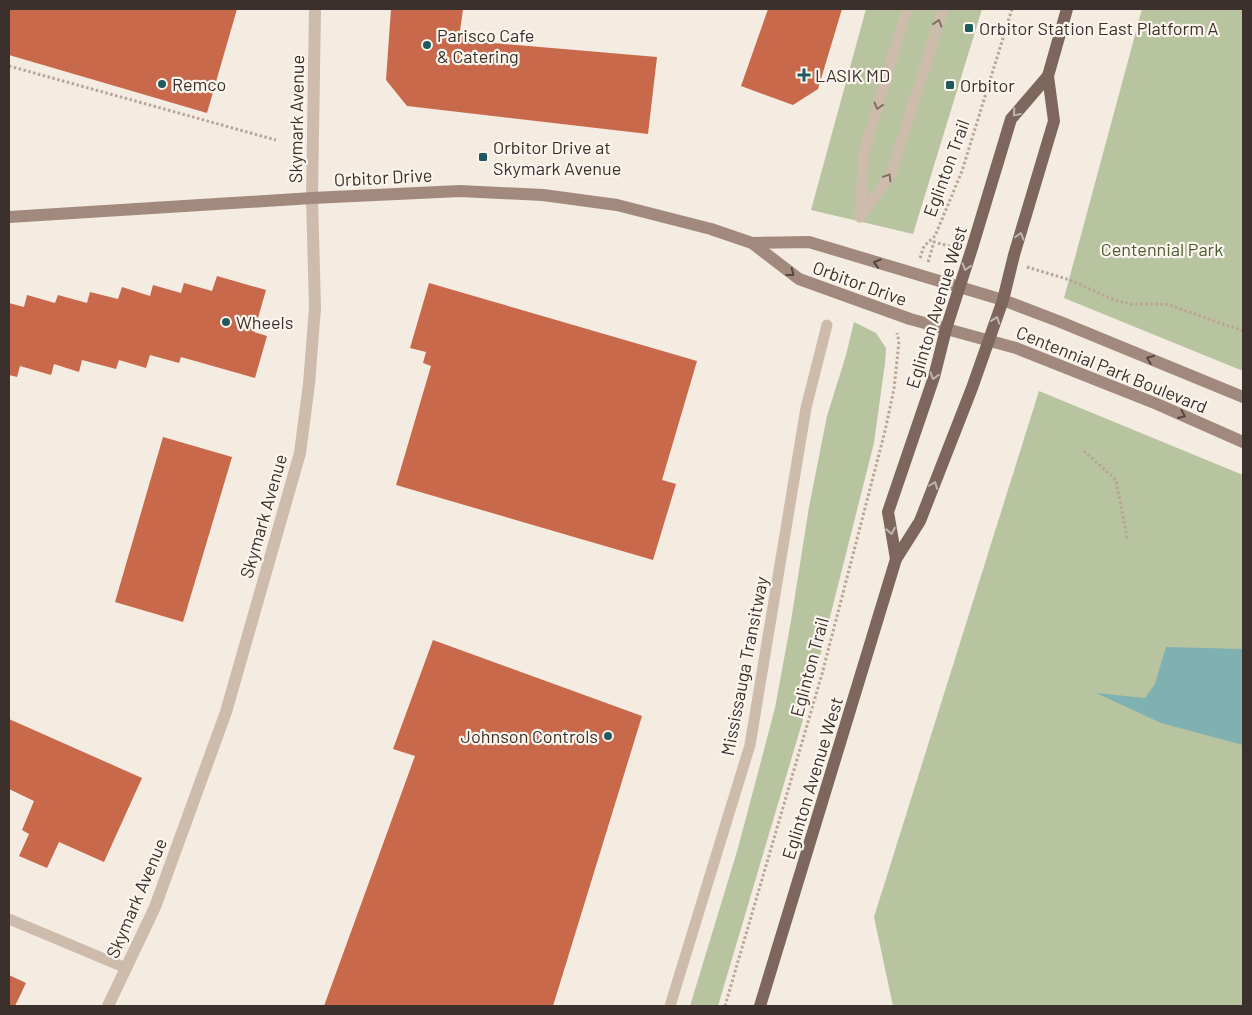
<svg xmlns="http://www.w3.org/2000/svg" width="1252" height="1015" viewBox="0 0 1252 1015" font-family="Barlow,sans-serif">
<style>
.green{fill:#b8c4a0}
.water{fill:#7fb0b2}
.building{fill:#c8694b}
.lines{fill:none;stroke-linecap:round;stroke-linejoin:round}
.path{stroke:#b9a596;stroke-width:3;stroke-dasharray:2.5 2.5;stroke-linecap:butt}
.lane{stroke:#cdbbac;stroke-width:11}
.street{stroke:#cdbbac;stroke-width:12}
.secondary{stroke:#a18a7d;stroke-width:12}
.primary{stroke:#7d675c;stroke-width:12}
.oneway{stroke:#7d6f65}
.oneway2{stroke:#c2b5ac}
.oneway3{stroke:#544640}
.poi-dot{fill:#1f5a5e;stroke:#fbf5ee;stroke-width:2}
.labels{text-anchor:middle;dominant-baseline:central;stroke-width:4.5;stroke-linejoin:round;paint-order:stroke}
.poi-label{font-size:18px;fill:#3b302b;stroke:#fbf5ee;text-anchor:start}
.street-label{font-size:18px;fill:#3b302b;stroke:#fbf5ee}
.park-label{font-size:18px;fill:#4a5a2e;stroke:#fbf5ee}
</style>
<rect width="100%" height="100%" fill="#f4ebe1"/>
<!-- green -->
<g class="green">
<path d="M866 9H982L913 234 811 210Z"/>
<path d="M1142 9H1243V371L1064 298Z"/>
<path d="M854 322 876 333 886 348 885 363 874 443 810 696 718 1006H690L738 848 775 708 791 621 809 507 827 416 846 355Z"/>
<path d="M1039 391 1243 475V1006H893L874 917Z"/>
</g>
<!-- water -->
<path class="water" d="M1166 647 1243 649V745L1161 723 1096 693 1145 698 1155 684Z"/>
<!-- building -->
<g class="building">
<path d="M9 9H237L207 113 9 55Z"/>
<path d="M391 9H463L460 31 470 41 657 57 648 134 407 106 386 80Z"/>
<path d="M768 9H842L818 89 793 105 741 86Z"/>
<path d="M217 276 266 290 254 332 267 336 255 378 181 357 179 363 150 355 146 368 119 360 116 369 82 360 79 372 54 364 51 375 20 366 17 377 9 375V303L24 307 27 295 55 303 58 295 87 303 90 292 118 299 122 287 150 296 153 285 181 293 184 283 212 291Z"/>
<path d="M429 283 697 361 662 480 676 484 653 560 396 485 431 366 423 363 426 352 410 348Z"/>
<path d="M163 437 232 457 183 622 115 602Z"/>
<path d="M433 640 642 716 553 1006H324L415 756 393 749Z"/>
<path d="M9 719 142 778 104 862 59 842 47 868 19 856 29 834 22 830 34 801 9 789Z"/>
<path d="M9 975 26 983 15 1006H9Z"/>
</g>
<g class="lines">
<!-- path -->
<g class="path">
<path d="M9 66 276 140"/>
<path d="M920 258 924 246 935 236 962 171 1012 9"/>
<path d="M928 262 934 242 956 248"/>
<path d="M1027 267 1070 280 1114 300 1131 304H1161L1169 305 1243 331"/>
<path d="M1084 451 1116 480 1127 538"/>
<path d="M725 1006 822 674 885 431 894 389 899 341 897 333"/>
</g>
<!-- lane -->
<g class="lane">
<path d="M860 217 891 174 943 9"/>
<path d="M860 217 864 152 907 9"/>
<path d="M9 919 126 968"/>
<path d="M670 1006 750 745 806 408 827 325"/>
</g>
<!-- street -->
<path class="street" d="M108 1006 155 907 226 712 300 453 309 384 315 308 312 198 315 9"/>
<!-- secondary -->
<g class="secondary">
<path d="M9 217 312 198 460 191 543 195 617 205 711 229 752 243 799 279 910 319 1016 348 1157 404 1243 442"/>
<path d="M752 243 809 242 1003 300 1058 321 1243 397"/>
</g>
<!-- primary -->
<g class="primary">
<path d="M896 559 888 512 934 377 946 329 973 245 1011 119 1048 76"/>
<path d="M760 1006 896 559 920 521 972 388 1003 300 1014 255 1054 121 1048 76 1067 9"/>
</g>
</g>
<!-- one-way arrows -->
<defs><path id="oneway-chevron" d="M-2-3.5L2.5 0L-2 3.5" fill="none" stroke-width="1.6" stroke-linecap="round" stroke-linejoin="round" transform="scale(1.25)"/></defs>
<g class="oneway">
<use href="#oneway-chevron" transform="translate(938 23) rotate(-73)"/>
<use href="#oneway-chevron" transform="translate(878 106) rotate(107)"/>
<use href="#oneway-chevron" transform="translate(888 177) rotate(-59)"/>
</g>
<g class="oneway2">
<use href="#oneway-chevron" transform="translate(1016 113) rotate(130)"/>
<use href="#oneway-chevron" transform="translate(1020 236) rotate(-74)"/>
<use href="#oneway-chevron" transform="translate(966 267) rotate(107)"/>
<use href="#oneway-chevron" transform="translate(996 320) rotate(-71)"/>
<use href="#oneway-chevron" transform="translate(934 376) rotate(106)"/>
<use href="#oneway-chevron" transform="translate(934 485) rotate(-69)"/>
<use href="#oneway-chevron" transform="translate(891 531) rotate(80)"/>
</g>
<g class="oneway3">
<use href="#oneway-chevron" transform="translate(877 263) rotate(-163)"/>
<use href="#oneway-chevron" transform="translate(791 273) rotate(38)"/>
<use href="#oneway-chevron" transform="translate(1150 359) rotate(-158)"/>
<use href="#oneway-chevron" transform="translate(1182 415) rotate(23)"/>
</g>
<!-- markers -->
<g class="poi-dot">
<rect x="964" y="23" width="10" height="10" rx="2.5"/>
<circle cx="427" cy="45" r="5"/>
<path d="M801.5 67.5h5v5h5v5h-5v5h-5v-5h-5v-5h5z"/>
<circle cx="162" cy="84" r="5"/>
<rect x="945" y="80" width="10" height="10" rx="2.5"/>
<rect x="478" y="152" width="10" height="10" rx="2.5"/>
<circle cx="226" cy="322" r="5"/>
<circle cx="608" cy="736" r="5"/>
</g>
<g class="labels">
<!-- poi labels -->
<g class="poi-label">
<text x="979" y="28">Orbitor Station East Platform A</text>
<text x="437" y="35">Parisco Cafe<tspan x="437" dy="21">&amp; Catering</tspan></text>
<text x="815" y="75">LASIK MD</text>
<text x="172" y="84">Remco</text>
<text x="960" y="85">Orbitor</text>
<text x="493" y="147">Orbitor Drive at<tspan x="493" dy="21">Skymark Avenue</tspan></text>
<text x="236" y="322">Wheels</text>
<text x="598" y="736" text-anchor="end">Johnson Controls</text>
</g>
<!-- street labels -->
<g class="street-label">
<text transform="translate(296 119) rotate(-89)">Skymark Avenue</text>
<text transform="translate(946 168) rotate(-70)">Eglinton Trail</text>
<text transform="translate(383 177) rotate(-3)">Orbitor Drive</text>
<text transform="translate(860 283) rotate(20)">Orbitor Drive</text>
<text transform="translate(936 307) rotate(-73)">Eglinton Avenue West</text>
<text transform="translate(1112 369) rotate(22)">Centennial Park Boulevard</text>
<text transform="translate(263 516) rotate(-74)">Skymark Avenue</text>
<text transform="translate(744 666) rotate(-79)">Mississauga Transitway</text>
<text transform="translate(809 667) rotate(-75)">Eglinton Trail</text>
<text transform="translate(812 778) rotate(-73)">Eglinton Avenue West</text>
<text transform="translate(136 898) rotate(-67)">Skymark Avenue</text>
</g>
<!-- park labels -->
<g class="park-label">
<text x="1162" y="249">Centennial Park</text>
</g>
</g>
<!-- border -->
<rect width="1252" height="1015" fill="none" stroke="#3b302b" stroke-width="20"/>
</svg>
